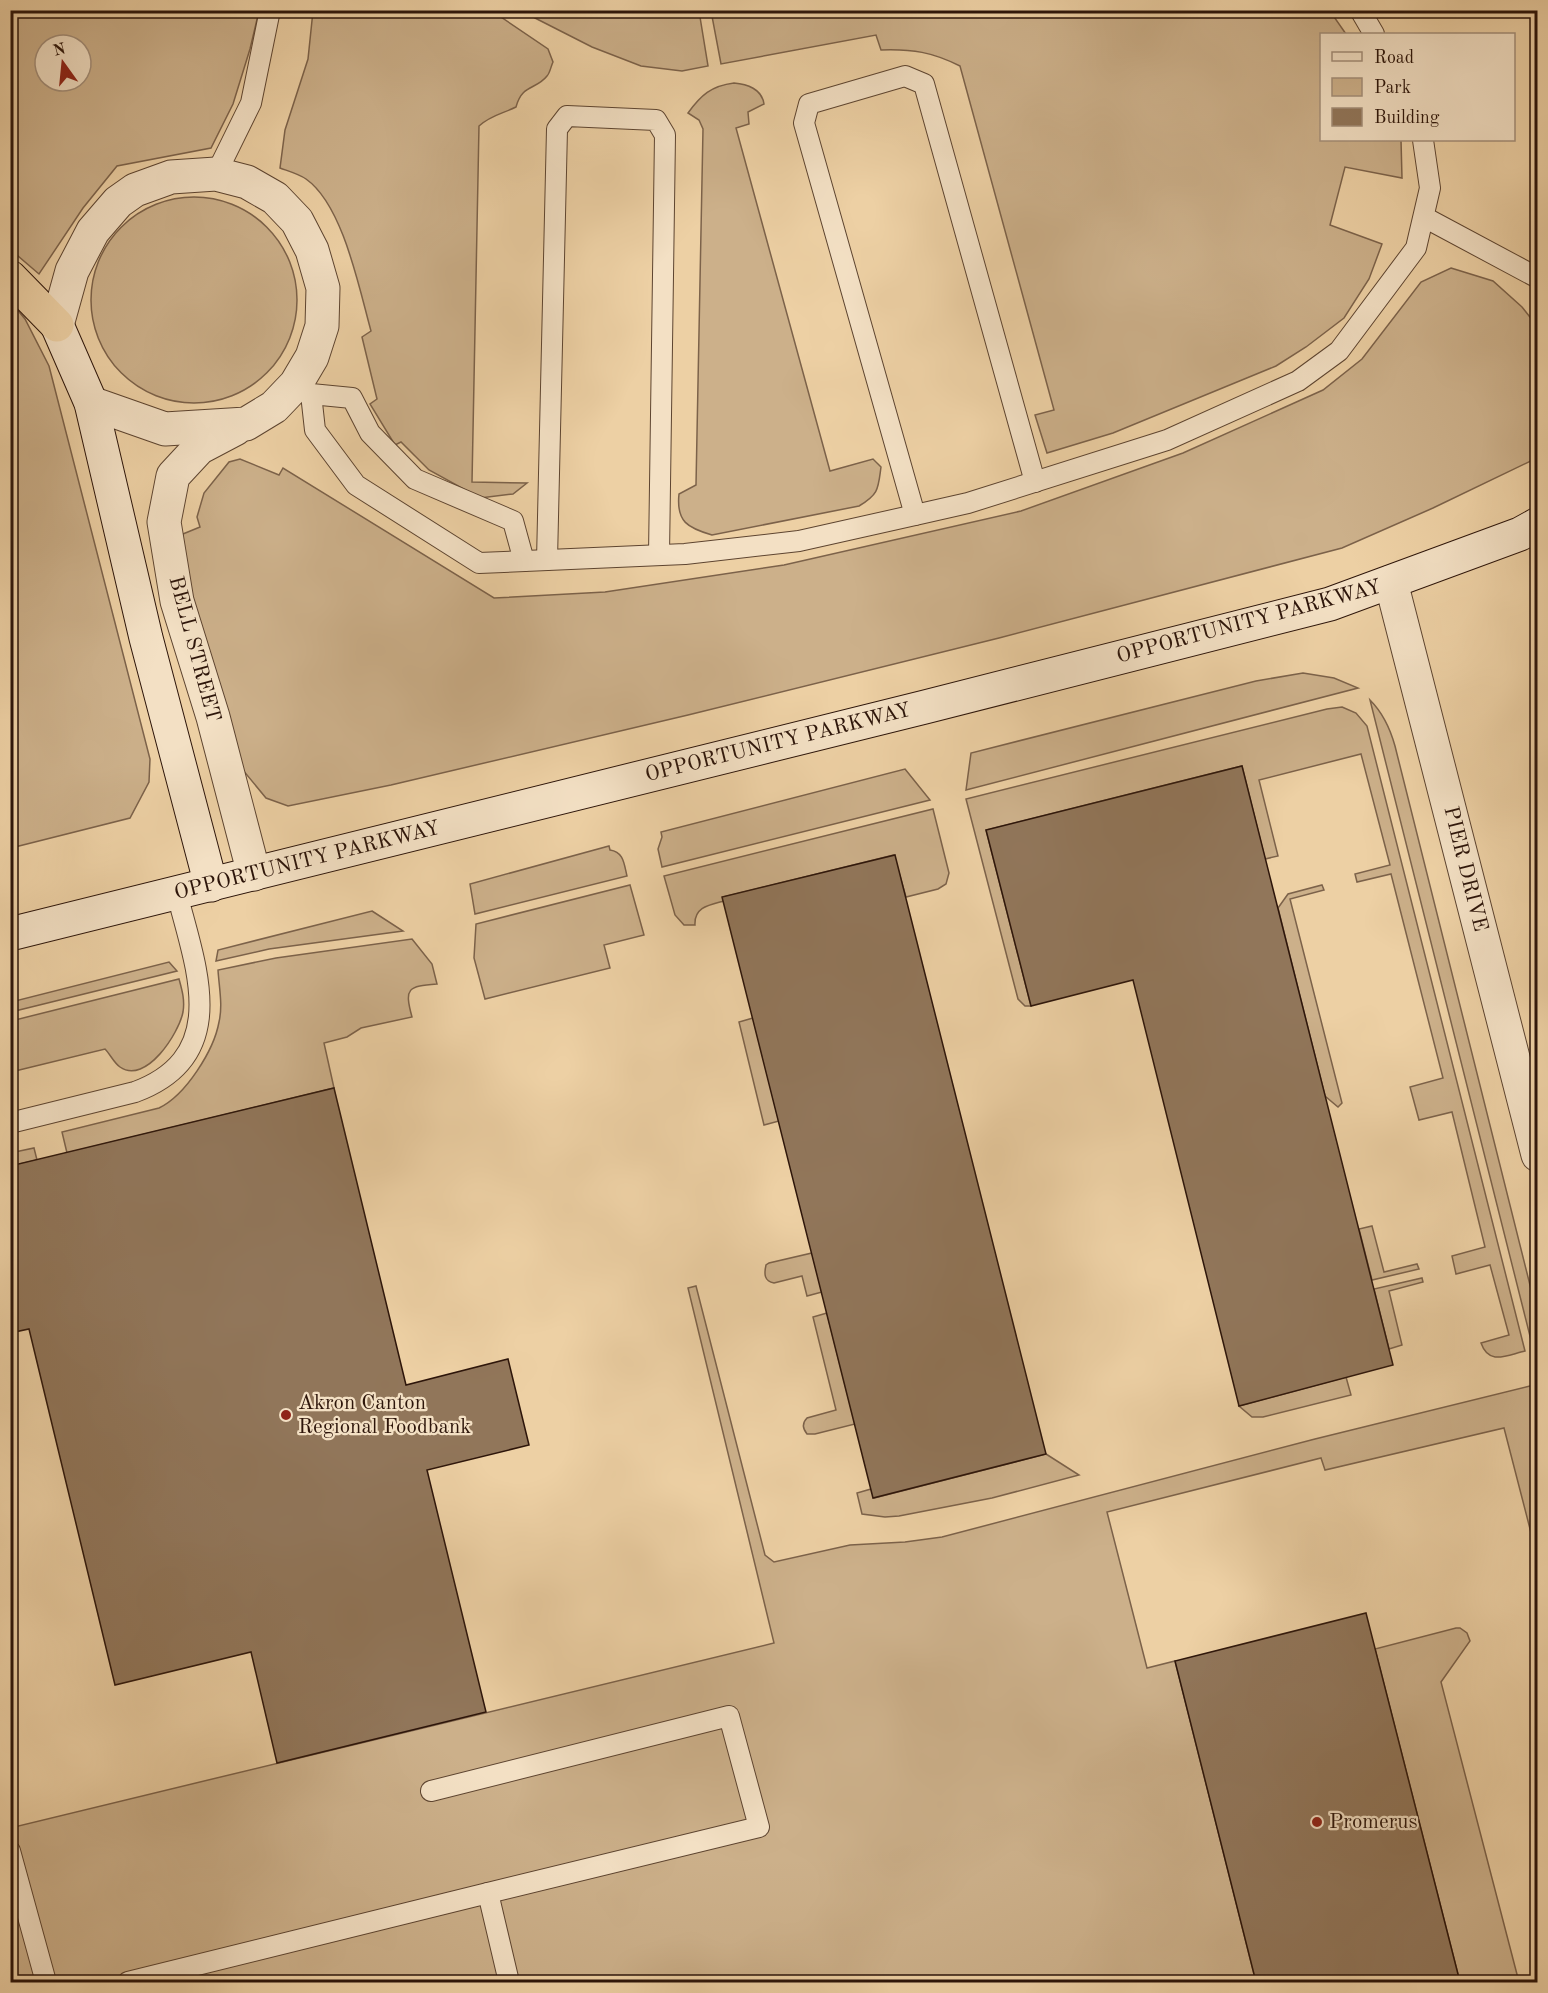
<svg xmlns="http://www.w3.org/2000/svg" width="1548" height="1993" viewBox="0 0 1548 1993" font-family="'Old Standard TT',serif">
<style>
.green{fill:#ccb08a;stroke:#7c624a;stroke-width:1.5;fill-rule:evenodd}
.building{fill:#91765a;stroke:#2d150a;stroke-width:1.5}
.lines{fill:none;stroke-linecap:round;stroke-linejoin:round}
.lane-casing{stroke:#5d4430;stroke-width:22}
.street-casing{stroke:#5d4430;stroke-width:35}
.secondary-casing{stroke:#2d150a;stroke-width:35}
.highway-casing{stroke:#2d150a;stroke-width:35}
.lane{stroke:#f3e0c4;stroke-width:20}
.street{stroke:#f3e0c4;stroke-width:33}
.secondary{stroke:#f3e0c4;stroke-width:33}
.highway{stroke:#edd0a4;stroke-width:33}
.poi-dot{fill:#8f2418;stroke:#f3e0c4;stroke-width:2}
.labels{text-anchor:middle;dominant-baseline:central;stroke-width:4.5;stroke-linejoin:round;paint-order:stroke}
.street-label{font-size:21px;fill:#2d150a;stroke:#f3e0c4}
.poi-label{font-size:21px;fill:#2d150a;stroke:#f3e0c4;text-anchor:start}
</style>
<rect width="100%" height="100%" fill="#edd0a4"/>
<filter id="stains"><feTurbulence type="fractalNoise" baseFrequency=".00333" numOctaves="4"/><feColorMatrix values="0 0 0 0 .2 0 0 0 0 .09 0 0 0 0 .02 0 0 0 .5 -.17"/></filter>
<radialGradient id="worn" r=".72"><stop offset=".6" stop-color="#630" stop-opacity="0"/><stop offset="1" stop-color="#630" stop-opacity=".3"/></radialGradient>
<!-- green -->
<g class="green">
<path d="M10 11H259L250 49 233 104 211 148 117 166 83 208 39 274 11 250ZM45 45H81V81H45Z"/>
<path d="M313 11H492L548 49 553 62C551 66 550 73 547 76 536 90 522 84 516 107 502 114 491 115 479 126L472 482 527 483 513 494 480 498 429 470 401 442 395 445 370 404 377 399 362 337 371 331C359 288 343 205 306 179 299 174 288 171 280 168L285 130 308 59Z"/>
<path d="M524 11H699L708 66 682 71 641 66 592 47 535 18Z"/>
<path d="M711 11H1330L1346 34H1322V140H1401L1402 178 1345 167 1330 225 1382 244 1369 279 1344 318 1306 347 1276 366 1113 433 1047 453 1035 415 1054 410 960 66C932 52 913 49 881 50L876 35 721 64Z"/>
<path d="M734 83C747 84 762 89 764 104L748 112 749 124 736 128 830 471 873 459 881 467C878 489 879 494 859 506L712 535C688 528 676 522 679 494L696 485 703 129 699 120 688 113C701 95 711 86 734 83Z"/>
<circle cx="194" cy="300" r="103"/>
<path d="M1451 268 1493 281 1522 307 1537 326V458L1433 508 1342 548 999 638 688 715 391 785 288 806 266 798 237 763 205 659 178 536 200 527 197 517 204 493 229 462 240 459 279 475 283 468 494 598 605 592 784 565 1021 511 1183 453 1323 390 1362 359 1421 282Z"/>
<path d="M10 301 25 319 49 366 150 759 149 782 130 818 11 848Z"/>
<path d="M1303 673 1334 678 1358 688 966 790 971 753 1256 681Z"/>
<path d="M1370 700C1383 713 1390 728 1395 746L1537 1313V1347L1533 1348Z"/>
<path d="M1342 707 1356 713 1367 726 1525 1351C1507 1355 1489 1366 1481 1343L1509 1335 1490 1265 1456 1274 1452 1256 1485 1247 1452 1112 1419 1120 1410 1087 1443 1078 1391 874 1357 882 1355 874 1390 865 1361 754 1259 780 1278 856 1265 859 1242 766 986 830 1031 1006H1025L1018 999 966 799 1327 709Z"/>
<path d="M905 769 930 800 662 867 658 849 662 837 661 832Z"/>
<path d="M933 809 949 873 946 884 938 889 906 897 894 855 723 897 724 901C709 905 694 907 695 925H684L675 915 664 876Z"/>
<path d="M609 846 610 850C624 852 624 864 627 876L475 914 470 884Z"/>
<path d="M630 885 644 935 604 945 610 968 485 999 474 958 476 924Z"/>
<path d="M1322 885 1324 890 1290 899 1342 1103 1338 1107 1325 1096 1278 908 1288 894Z"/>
<path d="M372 911 403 931 269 949 216 961 218 950Z"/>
<path d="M412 939 432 964 437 984C408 986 404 988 412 1017L361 1028 347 1037 324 1043 334 1088 67 1153 62 1132 159 1108C186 1095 214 1050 219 1022 223 1005 219 987 218 970L276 958Z"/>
<path d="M169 962 177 971 11 1012V1002Z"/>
<path d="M179 979C182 990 185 1000 183 1012 179 1033 146 1085 120 1067 114 1063 110 1054 105 1049L11 1072V1021Z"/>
<path d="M753 1018 779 1121 764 1125 739 1022Z"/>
<path d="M34 1148 37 1160 11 1166 10 1153Z"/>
<path d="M1372 1226 1384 1272 1417 1264 1419 1269 1372 1280 1359 1229Z"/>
<path d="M812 1253 822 1292 807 1296 802 1276 774 1283C764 1281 764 1274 766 1265L769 1263Z"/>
<path d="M1422 1278 1423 1282 1389 1291 1402 1345 1389 1349 1374 1289Z"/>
<path d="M696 1286 765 1555 774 1562 850 1545 905 1542 942 1537 1315 1439 1534 1385 1538 1400 1537 1556 1504 1428 1325 1470 1321 1458 1107 1512 1147 1668 1175 1661 1256 1982H11L10 1828 774 1643 688 1288Z"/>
<path d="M827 1313 855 1424 815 1434H807C803 1429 802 1423 807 1418L836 1410 813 1317Z"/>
<path d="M1346 1377 1351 1395 1263 1417H1252L1239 1406Z"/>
<path d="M1046 1454 1079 1475 992 1498 899 1516 885 1517 862 1514 857 1493 871 1489 874 1498Z"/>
<path d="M1456 1628H1460L1467 1633 1470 1641 1441 1682 1519 1982H1460L1375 1649Z"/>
</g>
<!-- building -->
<g class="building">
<path d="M1242 766 1393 1365 1239 1406 1133 980 1031 1006 986 830Z"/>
<path d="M895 855 1046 1454 873 1498 722 897Z"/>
<path d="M334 1088 406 1385 508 1359 529 1445 427 1470 486 1712 277 1763 251 1652 115 1685 29 1329 10 1333V1166Z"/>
<path d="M1366 1613 1460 1982H1256L1175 1661Z"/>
</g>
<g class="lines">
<!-- lane casing -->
<g class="lane-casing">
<g id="lane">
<path d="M1360 10 1374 34"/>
<path d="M216 174 251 103 270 10"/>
<path d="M1424 217 1538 278"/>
<path d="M301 388 311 394 352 398 370 433 415 479 513 521 524 561"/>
<path d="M311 394 315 430 356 485 479 563 685 554 799 541 915 515 968 503 1167 440 1298 381 1339 351 1416 248 1430 188 1423 140"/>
<path d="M915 515 804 123 809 104 905 76 924 84 1035 482"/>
<path d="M547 560 557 129 567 116 656 120 665 135 659 555"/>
<path d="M10 1123 135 1092C232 1056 196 968 177 894"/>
<path d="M431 1791 729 1716 759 1827 488 1893"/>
<path d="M10 1851 46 1982"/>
<path d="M128 1982 488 1893 509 1982"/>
</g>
</g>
<!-- street casing -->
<g class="street-casing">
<g id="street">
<path d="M57 325 72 271 93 231 118 202 135 190 171 177 216 174 247 182 275 198 297 221 312 250 323 288 322 326 312 357 296 384 274 407 246 424 165 429 91 403"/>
<path d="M235 429 199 448 173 476 164 522 177 601 213 717 254 874"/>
<path d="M1391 582 1538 1155"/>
</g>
</g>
<!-- secondary casing -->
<g class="secondary-casing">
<g id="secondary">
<path d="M57 325 91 403 146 638 211 885"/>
<path d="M10 934 925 707 1330 604 1520 534 1538 524"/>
</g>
</g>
<!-- highway casing -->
<g class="highway-casing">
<path id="highway" d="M10 277 57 325"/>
</g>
<!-- lane -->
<use href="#lane" class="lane"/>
<!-- street -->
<use href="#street" class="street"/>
<!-- secondary -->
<use href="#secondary" class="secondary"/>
<!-- highway -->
<use href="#highway" class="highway"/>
</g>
<!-- markers -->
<g class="poi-dot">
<circle cx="286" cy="1415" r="6"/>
<circle cx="1317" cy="1822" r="6"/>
</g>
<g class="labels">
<!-- street labels -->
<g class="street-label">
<text transform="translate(1249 622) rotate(-15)">OPPORTUNITY PARKWAY</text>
<text transform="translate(194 649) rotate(75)">BELL STREET</text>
<text transform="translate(778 743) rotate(-14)">OPPORTUNITY PARKWAY</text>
<text transform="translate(307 861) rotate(-14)">OPPORTUNITY PARKWAY</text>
<text transform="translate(1465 869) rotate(76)">PIER DRIVE</text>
</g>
<!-- poi labels -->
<g class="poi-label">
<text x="298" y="1403">Akron Canton<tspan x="298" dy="24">Regional Foodbank</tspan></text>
<text x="1329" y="1822">Promerus</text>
</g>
</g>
<!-- margin -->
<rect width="1548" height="1993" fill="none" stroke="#edd0a4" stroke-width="36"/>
<rect x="12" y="12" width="1524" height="1969" fill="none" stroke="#2d150a" stroke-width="3"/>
<rect x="18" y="18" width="1512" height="1957" fill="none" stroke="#2d150a" stroke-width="1.5"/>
<!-- legend -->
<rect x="1320" y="33" width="195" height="108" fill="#f3e0c4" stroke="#a48f7a" stroke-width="1.5"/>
<rect x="1332" y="52" width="30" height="9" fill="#f3e0c4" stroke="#a48f7a" stroke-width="1.5"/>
<text x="1374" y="63" font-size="18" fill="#2d150a">Road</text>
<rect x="1332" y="78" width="30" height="18" fill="#ccb08a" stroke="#a48f7a" stroke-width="1.5"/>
<text x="1374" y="93" font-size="18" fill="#2d150a">Park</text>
<rect x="1332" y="108" width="30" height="18" fill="#91765a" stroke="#a48f7a" stroke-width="1.5"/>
<text x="1374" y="123" font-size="18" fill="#2d150a">Building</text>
<!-- north arrow -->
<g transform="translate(63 63) rotate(345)"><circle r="28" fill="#f3e0c4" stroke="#a48f7a" stroke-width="1.5"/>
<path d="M0-4.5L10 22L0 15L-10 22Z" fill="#8f2418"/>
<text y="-9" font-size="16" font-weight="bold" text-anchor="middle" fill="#2d150a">N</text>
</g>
<rect width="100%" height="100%" filter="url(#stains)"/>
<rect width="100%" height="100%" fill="url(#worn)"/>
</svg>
